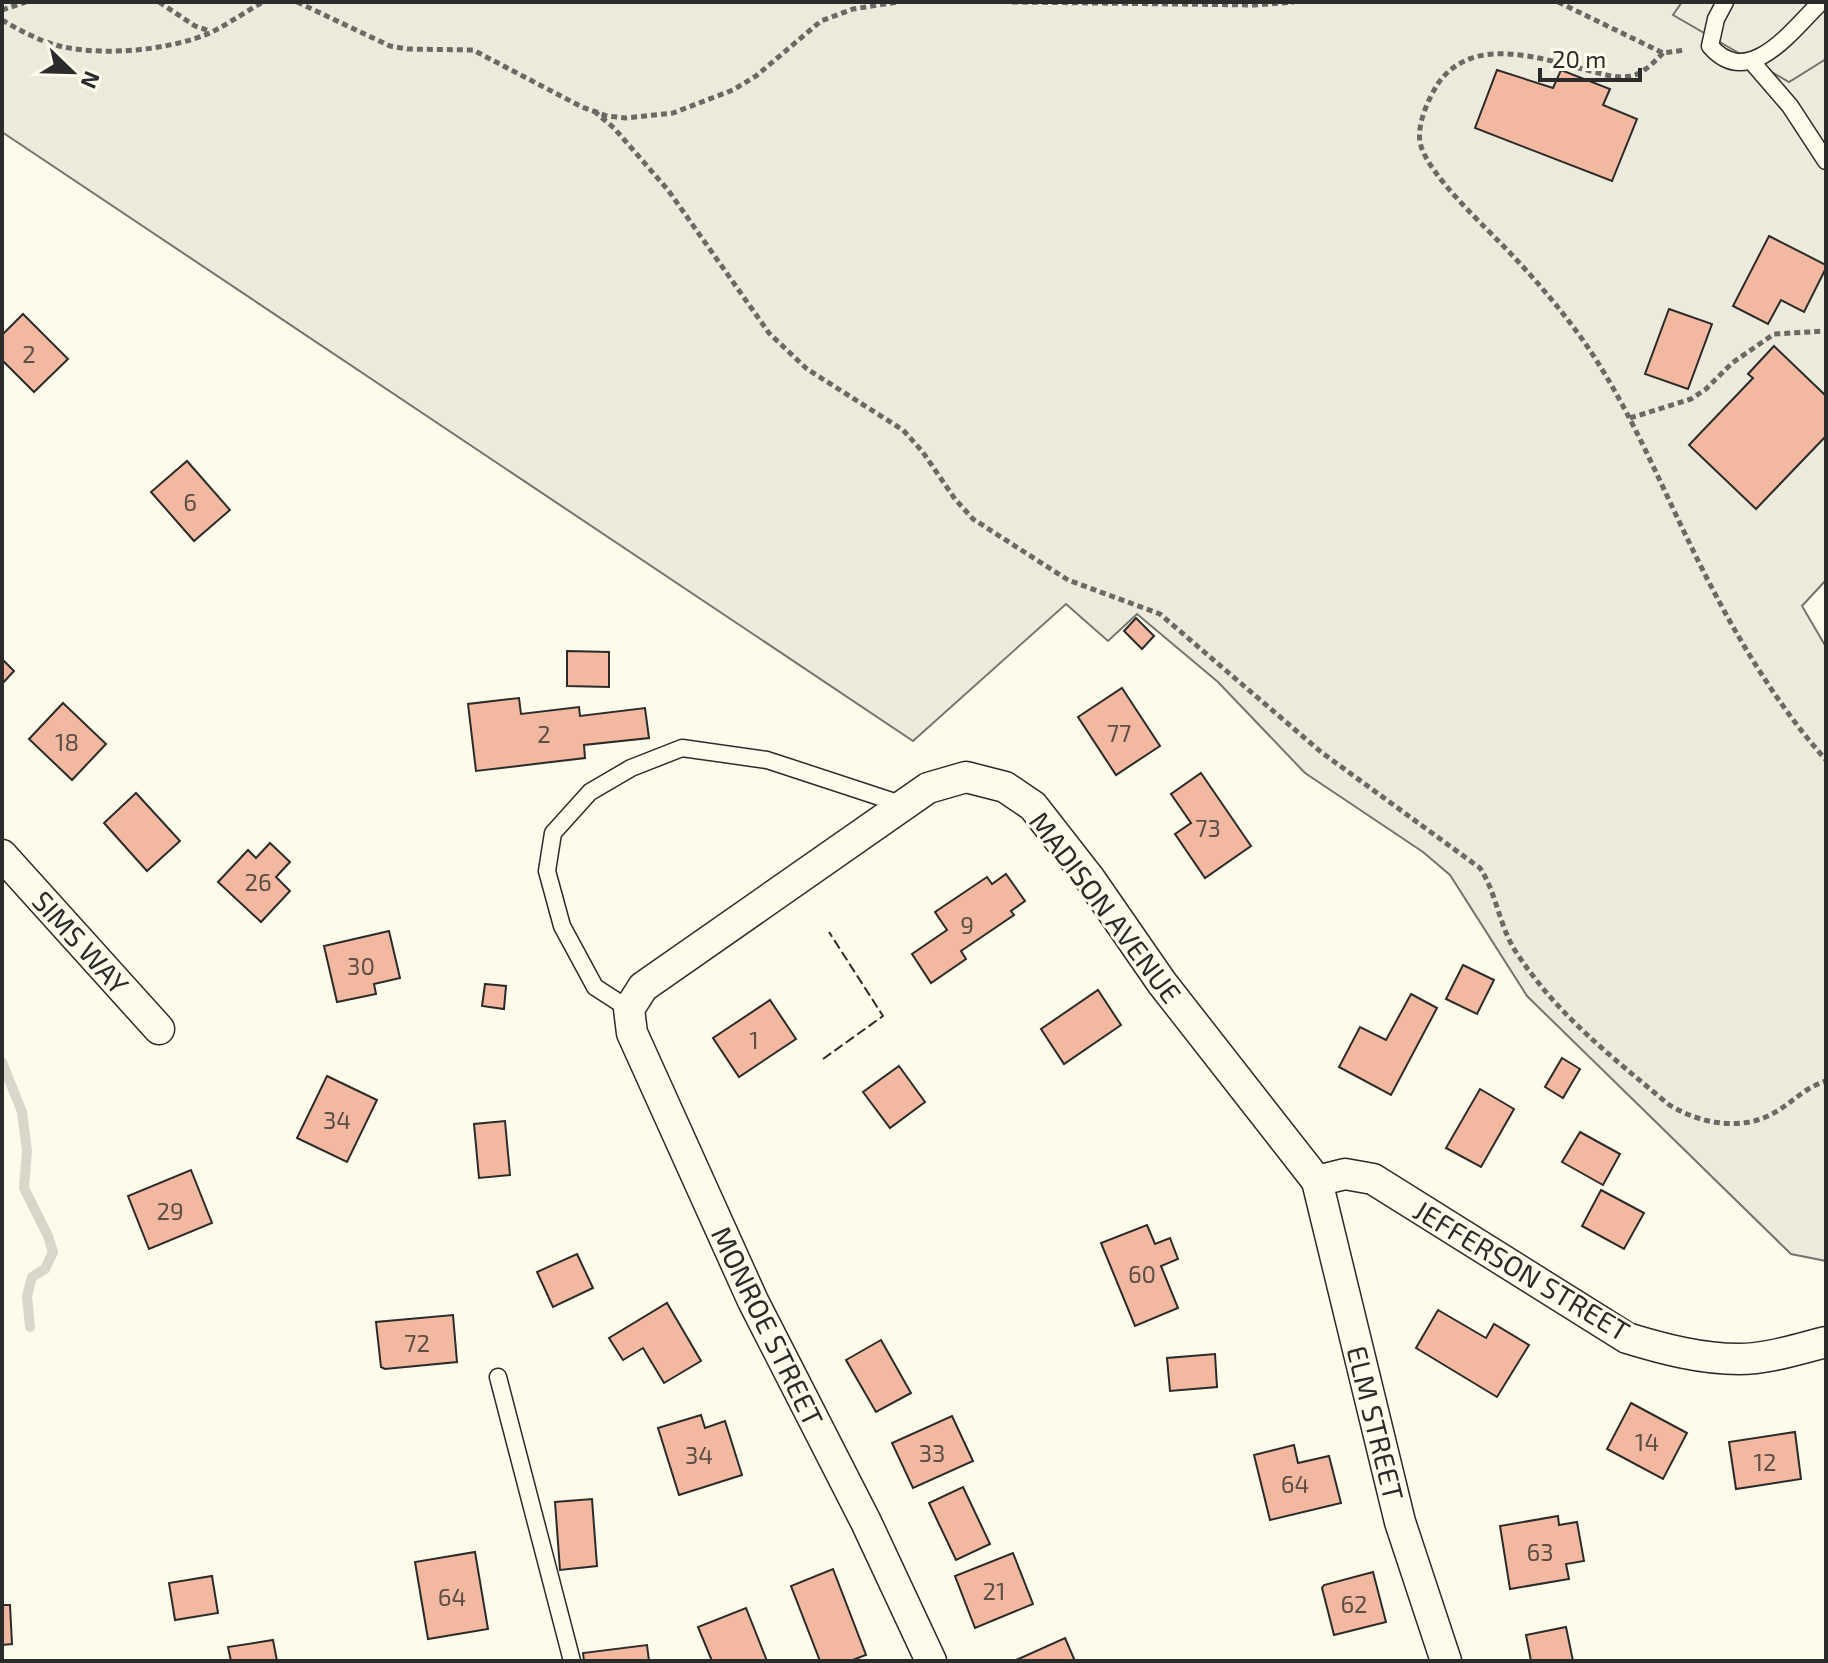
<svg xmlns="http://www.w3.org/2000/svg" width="1828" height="1663" viewBox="0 0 1828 1663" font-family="'Exo 2',sans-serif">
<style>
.green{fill:#ecebdb;stroke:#74746e;stroke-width:2}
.parking{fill:#eceadb;stroke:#74746e;stroke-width:2}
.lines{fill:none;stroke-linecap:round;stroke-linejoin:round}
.stream{stroke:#d8d7c9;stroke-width:10}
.building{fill:#f2b8a0;stroke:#2b2b2b;stroke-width:2}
.service-casing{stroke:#2b2b2b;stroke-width:19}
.minor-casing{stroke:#2b2b2b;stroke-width:33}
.path{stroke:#6a6964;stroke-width:5;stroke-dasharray:6 4;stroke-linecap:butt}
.service{stroke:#fdfbea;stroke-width:16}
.minor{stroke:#fdfbea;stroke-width:30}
.fence{stroke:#2b2b2b;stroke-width:2;stroke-dasharray:10 4;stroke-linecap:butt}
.labels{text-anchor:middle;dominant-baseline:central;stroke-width:6;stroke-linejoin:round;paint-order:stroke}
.number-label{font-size:24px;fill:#5d4e48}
.street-label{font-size:28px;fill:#2b2b2b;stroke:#fdfbea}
</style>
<rect width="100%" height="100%" fill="#fdfbea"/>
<!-- green -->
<path class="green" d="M2 2H1826V580L1802 606 1826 647V1261L1791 1254 1527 996 1450 875 1423 852 1305 773 1218 682 1137 614 1108 641 1066 604 913 741 2 132Z"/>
<!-- parking -->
<path class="parking" d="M1682 2H1826V59L1789 82 1673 15Z"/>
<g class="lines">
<!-- stream -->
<path class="stream" d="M2 1062 22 1112 27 1151 24 1188 48 1236 53 1252 45 1269 32 1277 27 1296 30 1327"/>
</g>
<!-- building -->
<g class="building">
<path d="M1497 70 1553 88 1561 70 1610 89 1603 105 1637 119 1612 181 1475 128Z"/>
<path d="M1769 236 1826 265V268L1804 312 1781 300 1768 324 1733 306Z"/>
<path d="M1669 309 1712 324 1688 389 1645 374Z"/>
<path d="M23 314 68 359 34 392 2 360V335Z"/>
<path d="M1774 346 1826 396V436L1756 509 1689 445 1753 378 1748 374Z"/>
<path d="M187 461 230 510 194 541 151 492Z"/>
<path d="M1136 618 1154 636 1142 649 1124 631Z"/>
<path d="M567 651 609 652V687L567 686Z"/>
<path d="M2 659 14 671 2 684Z"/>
<path d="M1122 688 1160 746 1116 775 1078 717Z"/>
<path d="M519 698 521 714 579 707 580 716 645 708 649 738 584 745 585 758 476 771 468 704Z"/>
<path d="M63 703 106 744 72 780 29 739Z"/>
<path d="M1201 773 1251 846 1205 878 1175 834 1191 823 1171 794Z"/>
<path d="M136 793 180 841 147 871 104 823Z"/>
<path d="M270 843 290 862 276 877 290 891 261 922 218 882 248 850 256 858Z"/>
<path d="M1006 874 1025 901 1011 911 1014 915 961 951 966 959 931 983 912 954 947 930 935 912 987 877 992 884Z"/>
<path d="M389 931 400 978 374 984 376 994 337 1002 324 946Z"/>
<path d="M1463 965 1494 980 1477 1014 1446 999Z"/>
<path d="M485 984 506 986 504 1009 482 1006Z"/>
<path d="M1098 990 1121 1025 1064 1064 1041 1029Z"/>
<path d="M1411 994 1437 1008 1391 1095 1339 1067 1360 1027 1386 1040Z"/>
<path d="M770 1000 796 1039 739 1077 713 1038Z"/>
<path d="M1562 1058 1580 1069 1563 1098 1545 1087Z"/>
<path d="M899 1066 925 1102 890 1128 863 1092Z"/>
<path d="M327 1076 377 1100 347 1162 297 1138Z"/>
<path d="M1480 1089 1514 1109 1481 1167 1446 1148Z"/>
<path d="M505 1121 510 1175 479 1178 474 1124Z"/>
<path d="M1580 1132 1620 1154 1603 1185 1562 1162Z"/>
<path d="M191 1170 212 1223 149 1249 128 1196Z"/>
<path d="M1601 1190 1644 1213 1624 1249 1582 1226Z"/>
<path d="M1147 1225 1155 1244 1170 1238 1178 1259 1161 1266 1178 1308 1135 1326 1101 1243Z"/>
<path d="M577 1254 593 1288 553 1307 537 1272Z"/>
<path d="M667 1303 701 1361 664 1383 643 1348 623 1360 609 1338Z"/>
<path d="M1438 1310 1486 1338 1494 1324 1529 1345 1497 1397 1416 1348Z"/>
<path d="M453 1315 457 1362 385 1369 381 1367 376 1322Z"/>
<path d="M881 1340 911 1393 876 1412 846 1360Z"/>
<path d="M1215 1354 1217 1387 1170 1391 1167 1358Z"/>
<path d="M1631 1403 1687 1433 1663 1479 1607 1449Z"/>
<path d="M701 1415 705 1428 725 1421 742 1475 679 1495 658 1428Z"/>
<path d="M952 1416 973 1461 913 1488 892 1443Z"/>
<path d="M1795 1432 1801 1479 1736 1489 1729 1442Z"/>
<path d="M1294 1445 1298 1463 1329 1456 1341 1503 1270 1520 1254 1455Z"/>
<path d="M963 1487 990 1544 956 1560 929 1503Z"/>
<path d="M592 1499 597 1566 560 1570 555 1502Z"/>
<path d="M1558 1516 1559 1525 1577 1522 1584 1561 1566 1564 1569 1579 1510 1589 1500 1526Z"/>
<path d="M475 1552 488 1629 428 1639 415 1562Z"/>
<path d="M1013 1553 1033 1604 975 1628 955 1576Z"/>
<path d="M833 1569 866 1655 850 1661H820L791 1586Z"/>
<path d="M1373 1572 1386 1622 1334 1635 1322 1588 1324 1585Z"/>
<path d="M212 1576 218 1613 175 1620 169 1583Z"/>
<path d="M2 1605H10L12 1644 2 1645Z"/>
<path d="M746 1608 767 1661H712L698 1627Z"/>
<path d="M1566 1627 1573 1661H1531L1526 1635Z"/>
<path d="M1065 1638 1075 1661H1014Z"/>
<path d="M273 1640 277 1661H231L228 1647Z"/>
<path d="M647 1645 649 1661H584L583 1653Z"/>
</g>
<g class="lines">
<!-- service casing -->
<g class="service-casing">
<g id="service">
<path d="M1725 2 1716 19 1710 46C1749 91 1793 29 1821 2"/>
<path d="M1752 62 1790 106 1826 161"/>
<path d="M629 1009 595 987 562 926 547 871 553 833 590 792 631 768 682 748 767 760 904 805"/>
<path d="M498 1377 572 1661"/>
</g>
</g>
<!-- minor casing -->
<g class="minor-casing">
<g id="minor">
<path d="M2 855 159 1029"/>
<path d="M1317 1181 1345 1174 1373 1179 1627 1338C1663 1349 1701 1359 1739 1359 1768 1359 1798 1349 1826 1342"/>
<path d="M931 1661 866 1522 753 1301 632 1033 629 1009 643 987 928 788 966 777 1005 787 1033 806 1090 879 1162 983 1317 1181 1400 1522 1446 1661"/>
</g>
</g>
<!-- path -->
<g class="path">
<path d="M159 2 195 26 210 31"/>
<path d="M297 2 390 46 407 49 473 50 582 107 607 116 626 118 673 113 733 90 756 76 821 21 853 9 898 2"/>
<path d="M1012 2 1255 5 1294 2"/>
<path d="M1558 2 1663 53 1685 50"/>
<path d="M2 10 26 2"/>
<path d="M2 20C21 31 43 43 64 47 106 56 170 50 210 33 228 24 245 12 263 2"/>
<path d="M1663 53C1655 61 1646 71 1635 75 1619 80 1603 74 1587 70 1539 58 1471 34 1437 85 1428 100 1417 124 1420 142 1426 174 1488 229 1511 254 1534 278 1557 305 1577 332 1624 396 1654 470 1688 540 1725 617 1769 696 1826 760"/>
<path d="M594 111 614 128 668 190 769 333 807 369 903 430 922 451 955 499 973 519 1068 580 1160 614 1321 752 1480 868C1497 894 1499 926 1516 952 1558 1016 1610 1055 1668 1104 1696 1122 1736 1131 1768 1116 1790 1106 1801 1089 1826 1081"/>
<path d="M1630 418 1691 399 1706 389 1732 363 1774 334 1826 331"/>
</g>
<!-- service -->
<use href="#service" class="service"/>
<!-- minor -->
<use href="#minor" class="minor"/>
<!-- fence -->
<path class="fence" d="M823 1059 883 1016 829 932"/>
</g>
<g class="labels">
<!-- number labels -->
<g class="number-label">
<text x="29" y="353">2</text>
<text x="190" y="501">6</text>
<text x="1119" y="732">77</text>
<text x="544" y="733">2</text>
<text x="67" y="741">18</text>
<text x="1208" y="827">73</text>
<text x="258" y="881">26</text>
<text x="967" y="924">9</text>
<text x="361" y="965">30</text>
<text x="754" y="1039">1</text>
<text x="337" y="1119">34</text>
<text x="170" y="1210">29</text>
<text x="1142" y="1273">60</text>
<text x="417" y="1342">72</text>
<text x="1647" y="1441">14</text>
<text x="932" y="1452">33</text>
<text x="699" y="1454">34</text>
<text x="1765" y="1461">12</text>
<text x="1295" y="1483">64</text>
<text x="1540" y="1551">63</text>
<text x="994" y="1590">21</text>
<text x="452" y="1596">64</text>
<text x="1354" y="1603">62</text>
</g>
<!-- street labels -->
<g class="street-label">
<text transform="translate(1106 907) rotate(53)">MADISON AVENUE</text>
<text transform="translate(81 942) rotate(48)">SIMS WAY</text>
<text transform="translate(1522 1270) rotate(31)">JEFFERSON STREET</text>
<text transform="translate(768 1326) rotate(64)">MONROE STREET</text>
<text transform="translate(1376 1423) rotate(76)">ELM STREET</text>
</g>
</g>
<!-- border -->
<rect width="1828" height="1663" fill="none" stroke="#2b2b2b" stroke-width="8"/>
<!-- north arrow -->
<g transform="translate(72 72) rotate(113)" stroke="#fdfbea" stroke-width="6" paint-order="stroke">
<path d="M0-6L14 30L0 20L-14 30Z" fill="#2b2b2b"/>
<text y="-12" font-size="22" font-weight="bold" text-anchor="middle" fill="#2b2b2b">N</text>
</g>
<!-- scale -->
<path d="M1540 68v12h100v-12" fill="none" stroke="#2b2b2b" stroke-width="4"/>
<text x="1552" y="68" font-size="24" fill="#2b2b2b" stroke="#fdfbea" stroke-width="6" paint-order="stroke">20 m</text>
</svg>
